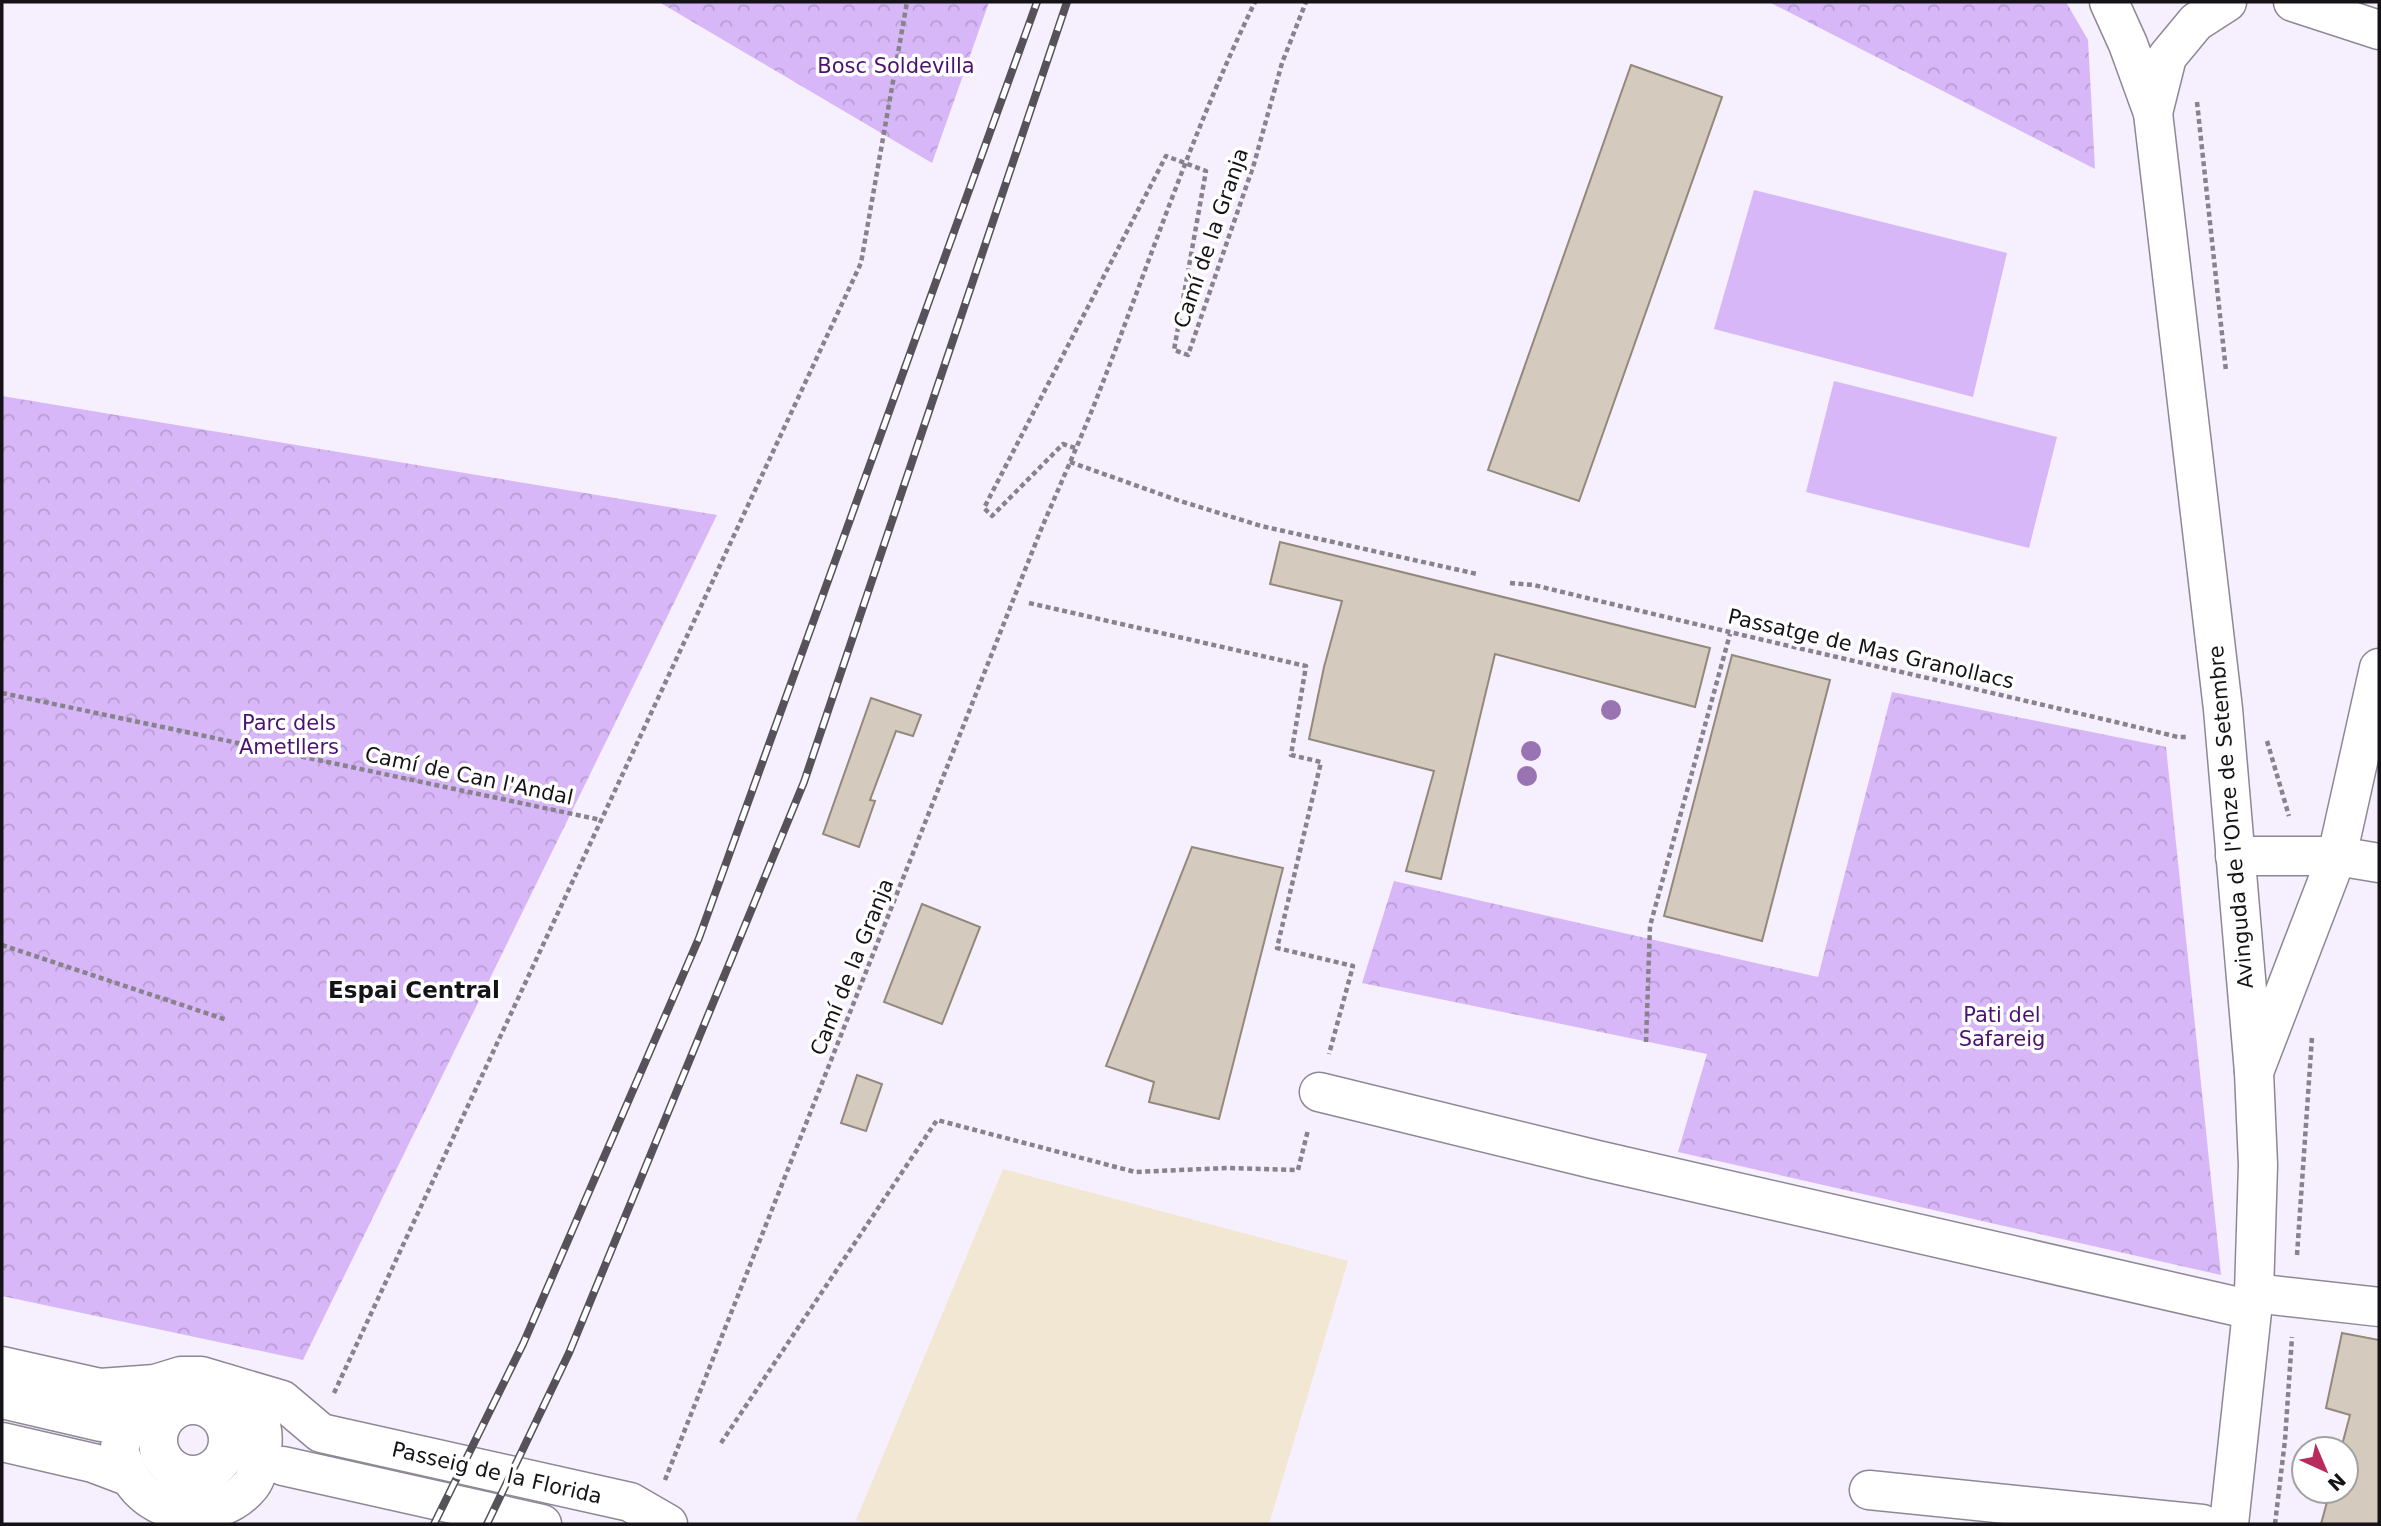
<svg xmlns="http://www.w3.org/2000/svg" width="2381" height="1526" viewBox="0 0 2381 1526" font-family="'DejaVu Sans',sans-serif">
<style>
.medical{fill:#f2e7d2}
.grass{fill:#d7b7f7}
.park{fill:url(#park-crowns)}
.building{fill:#d4cabd;stroke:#92897c;stroke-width:2}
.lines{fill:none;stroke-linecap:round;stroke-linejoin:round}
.minor-casing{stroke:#8e8895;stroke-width:41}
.major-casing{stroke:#8e8895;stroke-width:41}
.path{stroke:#87828c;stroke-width:4.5;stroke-dasharray:5 3.5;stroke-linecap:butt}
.minor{stroke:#fff;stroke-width:38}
.major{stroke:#fff;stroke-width:38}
.rail-casing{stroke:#56525a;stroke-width:8}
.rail{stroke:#fff;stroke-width:5;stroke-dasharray:16;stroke-linecap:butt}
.tree{fill:#9974b2}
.labels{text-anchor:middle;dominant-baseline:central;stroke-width:7;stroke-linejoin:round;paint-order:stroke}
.park-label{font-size:21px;fill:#4d1073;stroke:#fff}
.street-label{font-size:21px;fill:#151317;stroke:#fff}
.neighbourhood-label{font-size:23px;font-weight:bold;fill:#151317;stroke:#fff}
</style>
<defs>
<pattern id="park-crowns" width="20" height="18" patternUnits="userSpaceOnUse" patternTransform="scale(1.75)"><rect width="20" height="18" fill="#d7b7f7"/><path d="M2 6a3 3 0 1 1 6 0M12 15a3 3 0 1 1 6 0" fill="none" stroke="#b89cd3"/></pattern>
</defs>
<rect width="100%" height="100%" fill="#f6effe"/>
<!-- medical -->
<path class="medical" d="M1003 1169 1348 1261 1269 1524H871L856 1520Z"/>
<!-- grass -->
<g class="grass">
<path d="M1754 190 2007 253 1973 397 1714 329Z"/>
<path d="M1834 381 2057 437 2029 548 1806 492Z"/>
</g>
<!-- park -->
<g class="park">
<path d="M659 2H989L932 163Z"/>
<path d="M1769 2H2066L2088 40 2095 169Z"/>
<path d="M2 396 717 515 303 1360 2 1296Z"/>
<path d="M1892 692 2166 747 2221 1275 1678 1152 1707 1054 1362 983 1394 881 1818 977Z"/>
</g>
<!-- building -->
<g class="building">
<path d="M1631 65 1722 97 1579 501 1488 470Z"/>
<path d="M1280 542 1710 648 1695 707 1495 654 1441 879 1406 871 1434 771 1309 739 1324 667 1342 601 1270 584Z"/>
<path d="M1732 655 1830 680 1762 941 1664 916Z"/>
<path d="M871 698 921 715 913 736 896 731 870 800 875 801 859 847 823 834Z"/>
<path d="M1192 847 1283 868 1219 1119 1149 1102 1154 1082 1106 1066Z"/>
<path d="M922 904 980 927 942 1024 884 1002Z"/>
<path d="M857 1075 882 1084 866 1131 841 1123Z"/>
<path d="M2342 1333 2379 1340V1524H2321L2330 1491H2346V1449H2341L2350 1415 2326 1408Z"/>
</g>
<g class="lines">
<!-- minor casing -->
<g class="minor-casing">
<g id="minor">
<path d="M2235 856H2337L2379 863"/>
<path d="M2254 1072 2337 856 2379 668"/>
<path d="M1319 1092 1597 1160 2252 1310"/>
<path d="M2254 1293 2379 1307"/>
<path d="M2 1366 100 1388 155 1384 181 1376H201L282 1400 321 1433 630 1502 668 1524"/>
<path d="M155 1384C149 1390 141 1396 135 1403 128 1411 123 1426 122 1437 121 1442 119 1448 120 1453 121 1457 124 1463 126 1468 146 1519 218 1526 251 1485 258 1476 260 1460 262 1449 266 1419 251 1399 227 1384"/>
<path d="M2 1399 101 1422"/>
<circle cx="193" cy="1440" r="35"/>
<path d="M2 1442 93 1463 130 1477"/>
<path d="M283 1466 542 1524"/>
<path d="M1869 1490 2202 1524"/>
</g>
</g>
<!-- major casing -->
<g class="major-casing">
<g id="major">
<path d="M2109 2 2128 44 2153 113 2223 709 2254 1072 2258 1165 2254 1293 2229 1524"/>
<path d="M2293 2 2379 30"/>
<path d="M2153 113 2167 57 2196 22 2227 2"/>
</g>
</g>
<!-- path -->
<g class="path">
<path d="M2197 102 2226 371"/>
<path d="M1075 448 1063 444 992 516 984 508 1166 156 1206 171 1174 350 1188 355 1254 164 1282 63 1306 2"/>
<path d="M1070 462 1177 500 1261 526 1477 574"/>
<path d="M1510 583 1534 585C1748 638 1963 685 2178 737H2186"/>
<path d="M1029 603 1306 666 1291 755 1321 762 1277 948 1353 966 1329 1054"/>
<path d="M2 693 601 820"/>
<path d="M2267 741 2289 816"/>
<path d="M2 945 227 1020"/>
<path d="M1646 1042 1650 926 1730 634"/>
<path d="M2297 1255 2312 1037"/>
<path d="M334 1393 861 263 907 2"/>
<path d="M721 1443 937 1120 1135 1172 1227 1168 1298 1170 1308 1130"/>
<path d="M665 1480 1040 532C1059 487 1080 441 1098 395 1149 264 1193 129 1255 2"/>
<path d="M2275 1524 2285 1440 2292 1337"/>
</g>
<!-- minor -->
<use href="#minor" class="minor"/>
<!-- major -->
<use href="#major" class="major"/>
<!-- rail casing -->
<g class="rail-casing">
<g id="rail">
<path d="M434 1524 523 1344 699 938 1037 2"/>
<path d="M487 1524 569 1353 804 782 1067 2"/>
</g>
</g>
<!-- rail -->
<use href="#rail" class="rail"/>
</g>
<!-- trees -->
<g class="tree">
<circle cx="1611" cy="710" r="10"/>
<circle cx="1531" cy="751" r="10"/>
<circle cx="1527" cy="776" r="10"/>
</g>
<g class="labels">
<!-- park labels -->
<g class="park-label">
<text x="896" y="66">Bosc Soldevilla</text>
<text x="289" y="723">Parc dels<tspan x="289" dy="24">Ametllers</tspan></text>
<text x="2002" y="1015">Pati del<tspan x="2002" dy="24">Safareig</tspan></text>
</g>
<!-- street labels -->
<g class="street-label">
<text transform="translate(1211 238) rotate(-71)">Camí de la Granja</text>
<text transform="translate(1871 649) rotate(13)">Passatge de Mas Granollacs</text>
<text transform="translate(469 776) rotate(12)">Camí de Can l'Andal</text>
<text transform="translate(2231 817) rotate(-95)">Avinguda de l'Onze de Setembre</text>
<text transform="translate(852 967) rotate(-68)">Camí de la Granja</text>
<text transform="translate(497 1473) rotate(13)">Passeig de la Florida</text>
</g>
<!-- neighbourhood labels -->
<g class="neighbourhood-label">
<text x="414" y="990">Espai Central</text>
</g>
</g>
<!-- border -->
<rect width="2381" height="1526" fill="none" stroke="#151317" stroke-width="7"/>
<!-- north arrow -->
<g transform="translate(2325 1470) rotate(136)"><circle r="33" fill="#ffffff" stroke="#a1a1a2" stroke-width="2"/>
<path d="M0-5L12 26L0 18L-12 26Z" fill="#b92b5b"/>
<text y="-10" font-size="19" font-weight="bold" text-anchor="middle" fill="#151317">N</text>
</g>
</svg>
